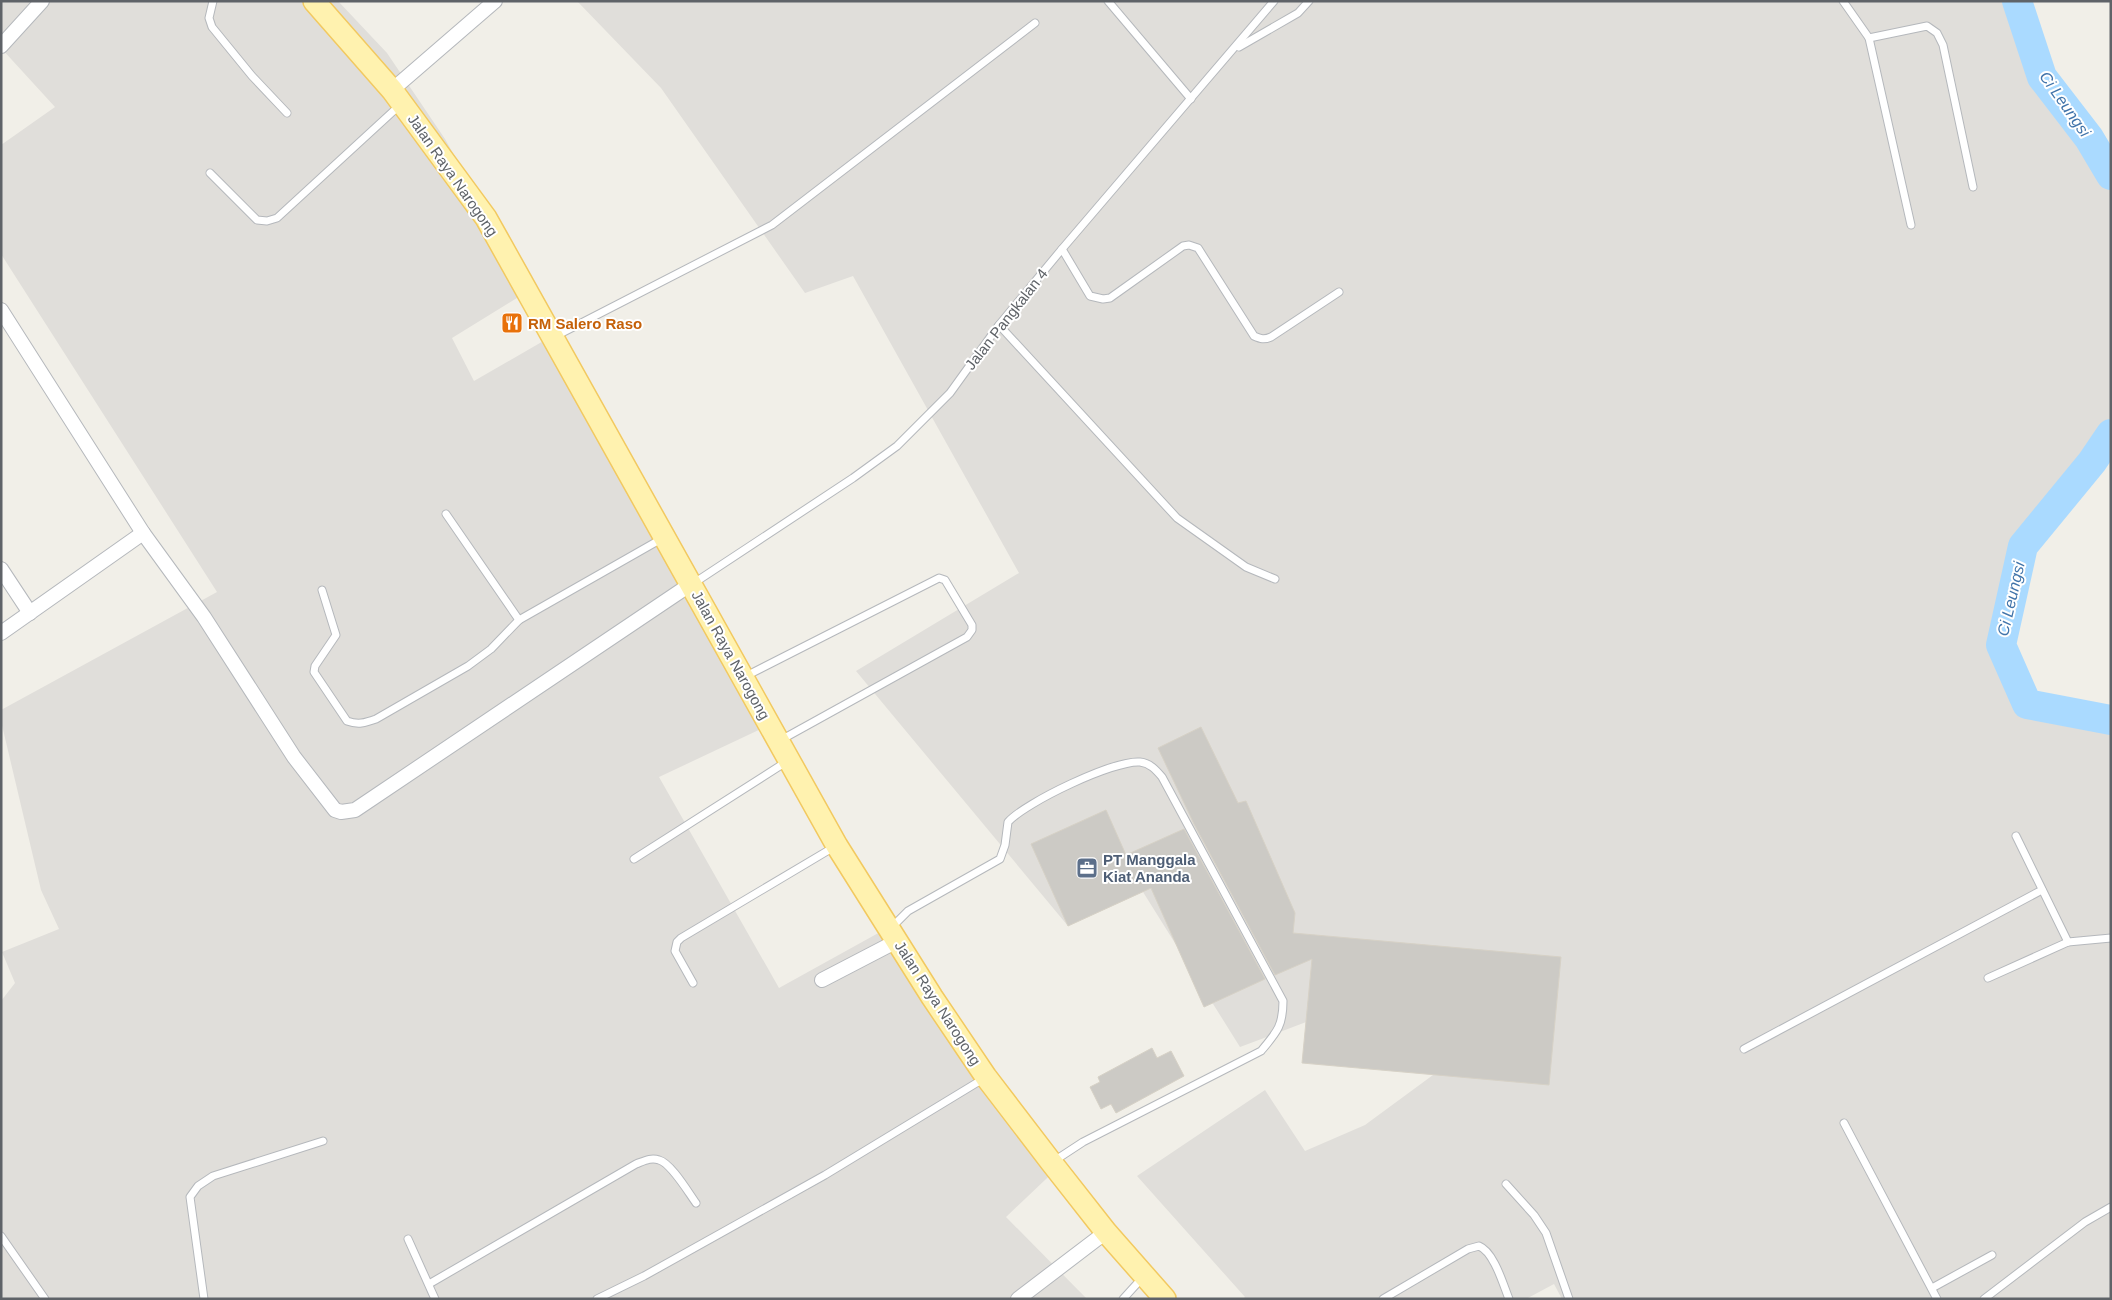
<svg xmlns="http://www.w3.org/2000/svg" width="2112" height="1300" viewBox="0 0 2112 1300" font-family="Arial,sans-serif">
<style>
.industrial{fill:#e0deda}
.lines{fill:none;stroke-linecap:round;stroke-linejoin:round}
.river{stroke:#aadaff;stroke-width:30}
.building{fill:#cccac5;stroke:#d6d1c6}
.lane-casing{stroke:#b5b8bc;stroke-width:9}
.street-casing{stroke:#b5b8bc;stroke-width:16}
.primary-casing{stroke:#f2c960;stroke-width:24}
.lane{stroke:#fff;stroke-width:7}
.street{stroke:#fff;stroke-width:14}
.primary{stroke:#fff2af;stroke-width:21}
.labels{text-anchor:middle;dominant-baseline:central;stroke-width:4;stroke-linejoin:round;paint-order:stroke}
.street-label{font-size:15px;fill:#5f6368;stroke:#fff}
.food-label{font-size:15px;font-weight:bold;fill:#c56008;stroke:#fff;text-anchor:start}
.service-label{font-size:15px;font-weight:bold;fill:#4e5e75;stroke:#fff;text-anchor:start}
.water-label{font-size:16px;font-style:italic;fill:#4174aa;stroke:#fff}
</style>
<rect width="100%" height="100%" fill="#f1efe8"/>
<!-- industrial -->
<g class="industrial">
<path d="M1 1H338L387 53 445 139 530 290 452 338 474 381 552 336 778 721 659 777 779 988 891 926 943 1024 1065 1161 1006 1217 1087 1299H1V1001L15 983 2 952 59 929 41 890 1 721V710L217 592 1 254V145L55 107 1 48Z"/>
<path d="M577 1H2017L2042 77 2089 138 2111 175V433L2090 465 2023 546 2001 645 2027 704 2111 720V1299H1562L1554 1284 1526 1299H1243L1245 1297 1137 1176 1265 1090 1305 1151 1365 1125 1433 1075 1410 1019 1351 1005 1240 1047 1143 892 1068 926 856 671 1019 573 853 276 805 293 661 88Z"/>
</g>
<g class="lines">
<!-- river -->
<g class="river">
<path d="M2017 1 2042 77 2089 138 2111 175"/>
<path d="M2111 434 2092 462 2023 546 2001 645 2027 704 2111 720"/>
</g>
</g>
<!-- building -->
<g class="building">
<path d="M1201 727 1238 803 1246 801 1295 913 1293 933 1561 957 1549 1085 1302 1063 1312 959 1275 975 1194 824 1158 748Z"/>
<path d="M1106 810 1126 855 1184 829 1265 979 1204 1007 1151 888 1068 926 1031 844Z"/>
<path d="M1152 1048 1157 1058 1171 1051 1184 1076 1116 1113 1111 1104 1101 1109 1090 1087 1100 1082 1098 1077Z"/>
</g>
<g class="lines">
<!-- lane casing -->
<g class="lane-casing">
<g id="lane">
<path d="M213 1 209 18 212 27 252 76 287 113"/>
<path d="M1108 1 1191 99"/>
<path d="M1843 1 1869 38 1927 26 1937 33 1943 45 1973 187"/>
<path d="M1869 38 1911 225"/>
<path d="M1239 47 1298 13 1309 1"/>
<path d="M210 173 257 220 267 221 277 218 400 105"/>
<path d="M1062 249 1090 296 1103 299 1110 298 1183 246 1189 245 1198 248 1254 336C1261 339 1264 340 1271 337L1339 292"/>
<path d="M999 325 1177 518 1246 567 1275 579"/>
<path d="M554 337 772 225 1035 23"/>
<path d="M446 514 519 620 663 538"/>
<path d="M694 583 853 478 897 446 950 393 999 325 1062 249 1274 1"/>
<path d="M322 590 336 635 315 666 314 672 347 721C358 725 365 723 376 719L468 666 491 649 519 620"/>
<path d="M746 676 939 578 945 580 972 625V630L967 637 779 741"/>
<path d="M2016 836 2068 942"/>
<path d="M634 859 786 762"/>
<path d="M891 928 908 911 1000 859 1005 845 1008 822C1026 802 1114 760 1140 762 1150 763 1156 770 1162 777L1283 1001C1283 1026 1277 1032 1261 1051L1083 1142 1054 1161"/>
<path d="M1988 978 2068 942 2111 938"/>
<path d="M693 983 675 951 677 942 681 938 834 847"/>
<path d="M1744 1049 2042 890"/>
<path d="M1844 1123 1937 1299"/>
<path d="M1506 1184 1534 1215 1546 1233 1569 1299"/>
<path d="M1 1236 45 1299"/>
<path d="M408 1239 435 1299"/>
<path d="M429 1284 636 1164C644 1161 651 1157 659 1160 671 1163 688 1192 696 1203"/>
<path d="M1932 1288 1992 1255"/>
<path d="M204 1299 190 1197 198 1186 213 1176 323 1141"/>
<path d="M597 1299 644 1276 825 1175 983 1079"/>
<path d="M1123 1299 1143 1277"/>
<path d="M1383 1299 1468 1249 1479 1246C1494 1252 1503 1284 1509 1299"/>
<path d="M1984 1299 2085 1222 2111 1207"/>
</g>
</g>
<!-- street casing -->
<g class="street-casing">
<g id="street">
<path d="M1 46 42 1"/>
<path d="M392 90 495 1"/>
<path d="M1 310 143 533 204 617 294 757 335 810 341 812 355 810 691 584"/>
<path d="M1 569 30 613"/>
<path d="M1 633 143 533"/>
<path d="M822 980 897 941"/>
<path d="M1018 1299 1106 1232"/>
</g>
</g>
<!-- primary casing -->
<g class="primary-casing">
<path id="primary" d="M314 1 392 90 486 218 837 846 932 997 986 1077 1051 1162 1106 1232 1165 1299"/>
</g>
<!-- lane -->
<use href="#lane" class="lane"/>
<!-- street -->
<use href="#street" class="street"/>
<!-- primary -->
<use href="#primary" class="primary"/>
</g>
<!-- icons -->
<defs>
<g id="restaurant-square" transform="scale(1.125)"><rect x="-9" y="-9" width="18" height="18" rx="4" fill="#e8710a" stroke="#fff"/><path d="M-5-6h1v4h1v-4h1v4h1v-4h1v5L-1.5 .5V6h-2V.5L-5-1ZM5-6V6H3V1.5H1.5Q1.5-4 5-6Z" fill="#fff"/></g>
<g id="office-square" transform="scale(1.125)"><rect x="-9" y="-9" width="18" height="18" rx="4" fill="#5c6f8a" stroke="#fff"/><path d="M-6-3h4V-5.5h4V-3h4V5H-6ZM-1-4.5V-3h2v-1.5ZM-6 0V1H6V0Z" fill="#fff"/></g>
</defs>
<g fill-rule="evenodd">
<use href="#restaurant-square" x="512" y="323"/>
<use href="#office-square" x="1087" y="868"/>
</g>
<g class="labels">
<!-- street labels -->
<g class="street-label">
<text transform="translate(453 175) rotate(55)">Jalan Raya Narogong</text>
<text transform="translate(1006 319) rotate(-52)">Jalan Pangkalan 4</text>
<text transform="translate(731 655) rotate(61)">Jalan Raya Narogong</text>
<text transform="translate(938 1003) rotate(57)">Jalan Raya Narogong</text>
</g>
<!-- food labels -->
<g class="food-label">
<text x="528" y="323">RM Salero Raso</text>
</g>
<!-- service labels -->
<g class="service-label">
<text x="1103" y="859">PT Manggala<tspan x="1103" dy="17">Kiat Ananda</tspan></text>
</g>
<!-- water labels -->
<g class="water-label">
<text transform="translate(2065 104) rotate(55)">Ci Leungsi</text>
<text transform="translate(2011 599) rotate(-77)">Ci Leungsi</text>
</g>
</g>
<!-- border -->
<rect width="2112" height="1300" fill="none" stroke="#5f6368" stroke-width="5"/>
</svg>
